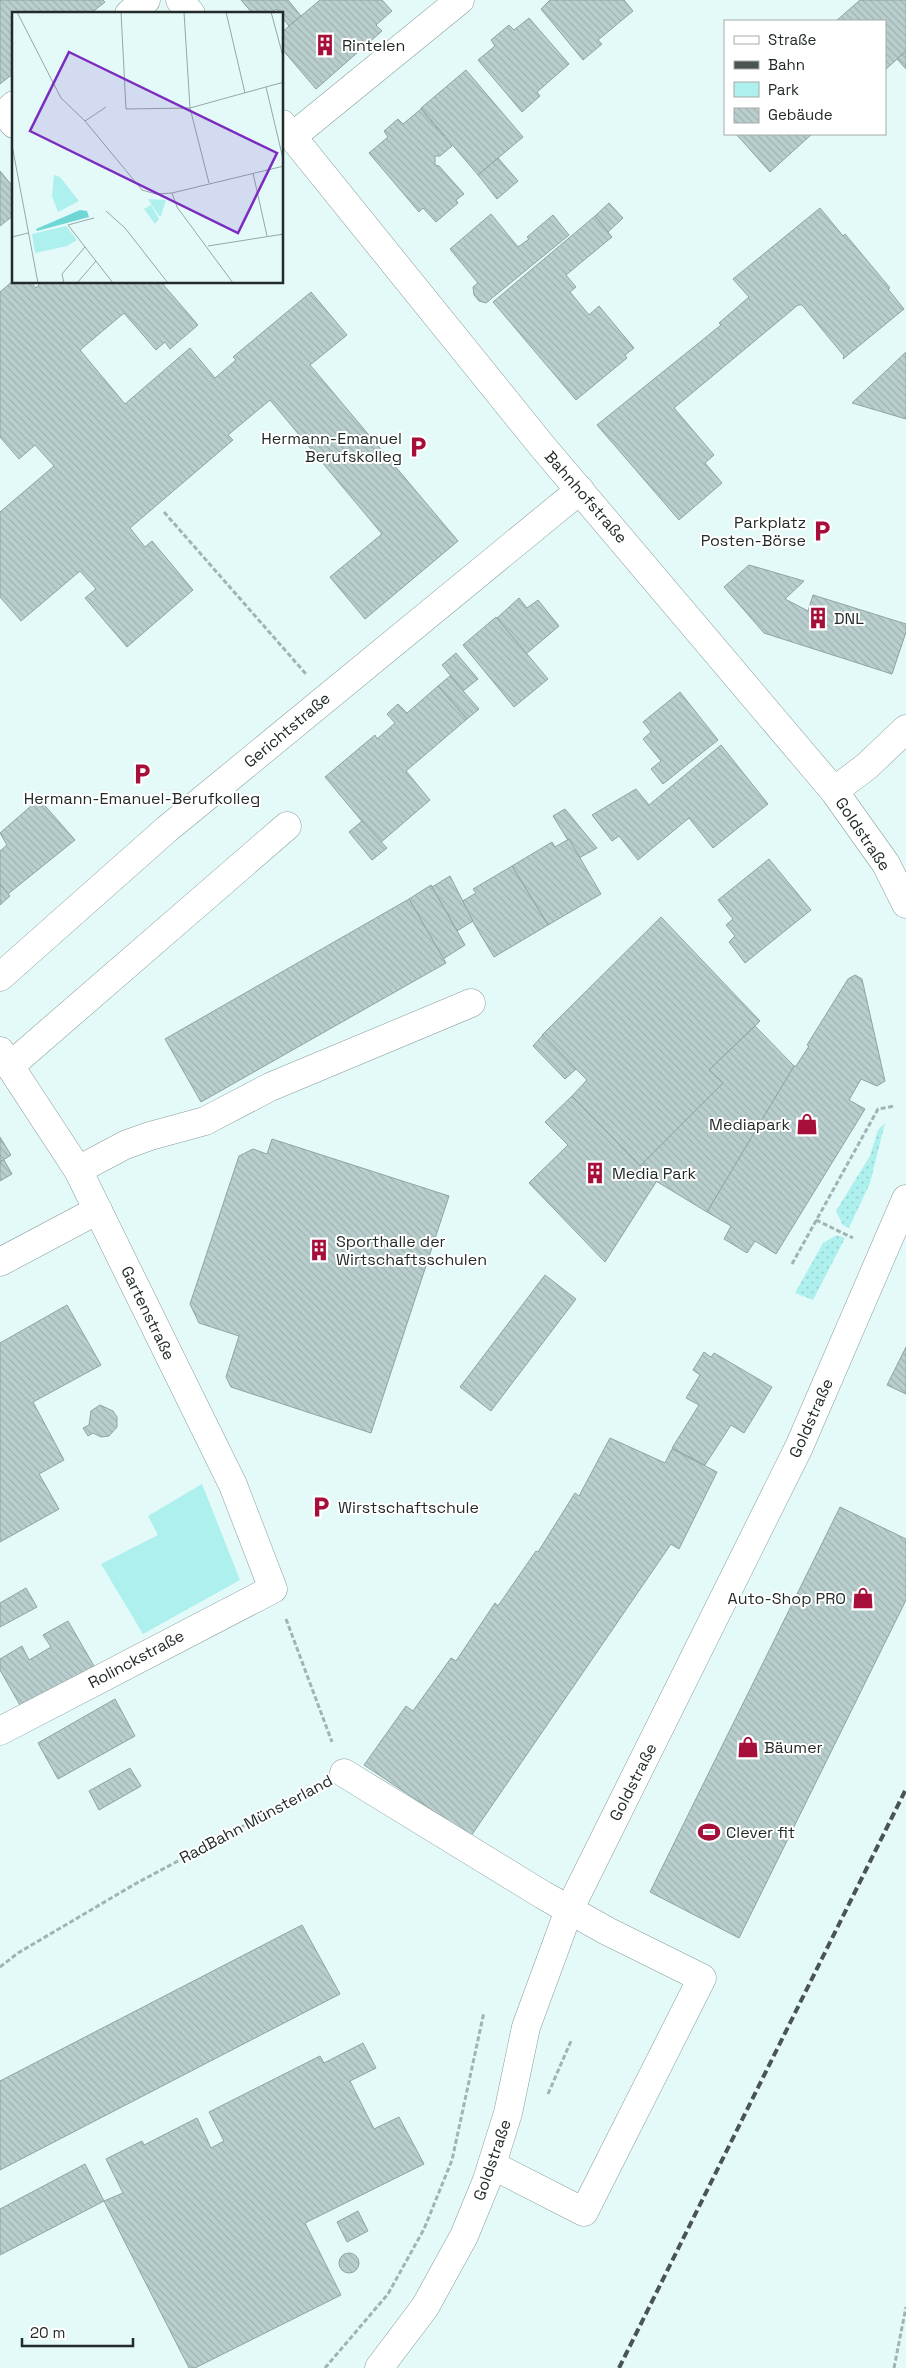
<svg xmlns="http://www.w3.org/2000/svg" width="906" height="2368" viewBox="0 0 906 2368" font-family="'Space Grotesk',sans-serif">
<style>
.grass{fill:url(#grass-dots)}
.green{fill:#adf0ee}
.building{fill:url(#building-back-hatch);stroke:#8ea4a3}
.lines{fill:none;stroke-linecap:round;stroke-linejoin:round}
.minor-casing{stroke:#889d9c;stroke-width:29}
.path{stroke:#a1b3b3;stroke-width:3;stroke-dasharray:5 2.5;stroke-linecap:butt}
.minor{stroke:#fff;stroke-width:28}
.rail{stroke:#495453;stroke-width:4;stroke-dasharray:8 4;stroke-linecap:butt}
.labels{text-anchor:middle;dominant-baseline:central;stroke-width:4;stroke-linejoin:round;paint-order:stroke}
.poi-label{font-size:16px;fill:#222a2a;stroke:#fff;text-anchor:start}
.street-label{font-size:16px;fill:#222a2a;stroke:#fff}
.inset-road{fill:none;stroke:#96a7a6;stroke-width:1}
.view{fill:#7b2cbf;fill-opacity:0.15;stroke:#7b2cbf;stroke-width:2.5}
.inset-edge{fill:none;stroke:#222a2a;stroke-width:2.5}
</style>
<defs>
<pattern id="grass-dots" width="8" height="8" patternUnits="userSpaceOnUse" patternTransform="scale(1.25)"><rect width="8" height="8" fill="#adf0ee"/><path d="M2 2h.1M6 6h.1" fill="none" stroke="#95cecc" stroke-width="1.8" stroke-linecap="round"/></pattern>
<pattern id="building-back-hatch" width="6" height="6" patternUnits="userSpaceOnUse" patternTransform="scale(1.25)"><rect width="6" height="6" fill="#b9cfce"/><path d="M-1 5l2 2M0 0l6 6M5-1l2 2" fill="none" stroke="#9fb2b1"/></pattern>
</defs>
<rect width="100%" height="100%" fill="#e3faf9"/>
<!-- grass -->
<g class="grass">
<path d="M885 1123 870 1183 849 1228 843 1225 836 1211 870 1156 878 1130Z"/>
<path d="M837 1235 845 1238 813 1300 795 1293 823 1243Z"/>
</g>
<!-- green -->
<path class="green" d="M202 1484 240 1580 143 1634 101 1564 158 1535 148 1516Z"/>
<!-- building -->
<g class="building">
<path d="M0 0H103L105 2 90 14H14V73L0 84Z"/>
<path d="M241 0H288L301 16 289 26 282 17V14L276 9 271 14H253Z"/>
<path d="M320 0H382L392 11 376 25 382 31 316 89 282 49V32Z"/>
<path d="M550 0H624L633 11 598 40 602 44 583 60 541 9Z"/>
<path d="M860 0H906V51L885 70V21H836Z"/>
<path d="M529 18 569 64 537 92 540 96 522 112 478 60 495 46 491 40 509 25 514 30Z"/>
<path d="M906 51V69L897 59Z"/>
<path d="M466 70 523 137 478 175 421 108Z"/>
<path d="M421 109 452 146 440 156H435V165L439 166 464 194 456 200 458 203 436 222 423 208 419 212 369 153 388 137 384 131 398 119 403 124Z"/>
<path d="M736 134H812L770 172Z"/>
<path d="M498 158 518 181 497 199 478 175Z"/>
<path d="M0 171 14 188V215L0 226Z"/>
<path d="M609 203 623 218 608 232 595 216Z"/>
<path d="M820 208 843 236 845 234 890 288 888 289 904 309 843 359 844 356 802 305H798L674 408 714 455 705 463 722 483 679 520 597 425 721 325 719 323 749 297 733 279Z"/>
<path d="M491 214 518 247 529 239 527 237 553 215 569 235 486 303 479 301 474 295 473 287 478 283 450 249Z"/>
<path d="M595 216 612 237 566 275 576 287 570 292 589 315 599 306 634 348 625 355 627 358 576 400 493 302Z"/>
<path d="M14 280V282H31L36 288 41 282H161L198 325 170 349 165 342 156 350 124 313 80 350 125 404 190 348 215 378 236 360 233 357 311 292 347 335 310 365 458 541 365 619 330 577 382 534 270 400 228 435 233 440 130 528 145 547 152 541 193 590 127 647 85 598 96 589 80 571 21 621 0 597V512L54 466 35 445 19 459 0 437V292Z"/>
<path d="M906 352V419L852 403Z"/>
<path d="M749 565 804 581 785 599 808 611 813 595 906 624V632L892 674 764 633 724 587Z"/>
<path d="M519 598 527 608 538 600 559 626 526 654 497 618Z"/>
<path d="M496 617 548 679 514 707 463 645Z"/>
<path d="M456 653 478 679 463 691 442 665Z"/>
<path d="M450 676 479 709 467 719 438 686Z"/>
<path d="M438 686 467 719 406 771 430 800 380 843 325 777 375 735 377 739 395 723 387 714 398 704 407 713Z"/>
<path d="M680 692 718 740 663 784 651 769 661 761 643 739 651 732 643 722Z"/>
<path d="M721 745 768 804 713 848 689 818 638 860 619 836 612 841 592 815 636 789 649 805Z"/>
<path d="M39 799 75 840 8 894 0 884V851L7 845 0 833Z"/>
<path d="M565 809 597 848 579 858 553 816Z"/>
<path d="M362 821 387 848 372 860 349 832Z"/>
<path d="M569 839 601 894 548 925 512 866 552 842 555 847Z"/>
<path d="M769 859 811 910 745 963 729 942 735 936 726 925 733 919 718 900Z"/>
<path d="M512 866 548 925 494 957 461 902 476 893 473 889Z"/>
<path d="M450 876 473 921 457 931 432 887Z"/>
<path d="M0 884 10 896 0 905Z"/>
<path d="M431 885 465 945 443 959 409 899Z"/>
<path d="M409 899 446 963 201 1102 165 1039Z"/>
<path d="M661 917 760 1021 709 1070 723 1083 640 1166 572 1096 587 1080 542 1035Z"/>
<path d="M855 975 862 979 885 1081 877 1086 861 1079 849 1100 865 1109 776 1254 755 1241 747 1253 724 1239 731 1226 707 1212 749 1139 794 1066H796L809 1046 807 1045 848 979Z"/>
<path d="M755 1026 794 1066 707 1212 656 1181 658 1179 643 1163 723 1083 709 1070Z"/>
<path d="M543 1035 576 1069 565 1079 533 1046Z"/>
<path d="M572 1096 640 1166 643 1163 658 1179 605 1262 529 1183 568 1145 545 1122Z"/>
<path d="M0 1137 11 1155 0 1162Z"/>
<path d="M272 1139 449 1196 371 1433 231 1387 226 1377 239 1336 199 1323 190 1304 239 1156 253 1149 267 1154Z"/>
<path d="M4 1160 12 1174 0 1181V1162Z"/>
<path d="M545 1275 576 1299 491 1411 460 1387Z"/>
<path d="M67 1305 101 1365 33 1402 64 1460 39 1474 59 1509 0 1542V1343Z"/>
<path d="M906 1347V1394L887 1385Z"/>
<path d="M704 1352 711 1357 714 1353 772 1387 744 1433 731 1425 705 1465 672 1448 699 1405 686 1398 700 1375 693 1370Z"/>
<path d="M100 1405 113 1411 117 1417V1427L109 1436 101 1437 93 1433 88 1436 83 1428 89 1425 91 1411Z"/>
<path d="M610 1438 665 1463 672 1449 717 1472 679 1549 671 1544 471 1836 364 1765 406 1706 413 1711 451 1658 456 1661 495 1603 498 1606 536 1551 538 1552 575 1493 579 1496Z"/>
<path d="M840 1507 906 1539V1600L739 1938 650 1892Z"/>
<path d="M26 1588 37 1607 0 1627V1603Z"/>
<path d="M68 1621 94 1666 21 1707 0 1670V1659L22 1646 29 1660 51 1647 43 1635Z"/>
<path d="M115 1699 135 1736 58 1779 38 1743Z"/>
<path d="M130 1768 141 1786 99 1810 89 1791Z"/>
<path d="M302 1925 340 1994 0 2170V2081Z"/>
<path d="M363 2043 376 2068 350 2081 374 2129 399 2117 424 2164 305 2223 341 2295 195 2368H189L104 2201 123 2193 106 2159 142 2141 144 2145 197 2118 211 2148 224 2141 209 2112 320 2056 324 2063Z"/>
<path d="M85 2164 104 2201 0 2255V2209Z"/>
<path d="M358 2211 368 2231 347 2242 337 2222Z"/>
<circle cx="349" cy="2263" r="10"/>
</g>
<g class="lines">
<!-- minor casing -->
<g class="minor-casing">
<g id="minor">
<path d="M180 0 191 14"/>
<path d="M129 14 146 0"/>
<path d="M14 105 5 113 14 124"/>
<path d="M282 124 542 446 834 791 886 864 906 904"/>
<path d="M293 136 460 0"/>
<path d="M834 791 867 766 906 729"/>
<path d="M0 977 167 829 580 490"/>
<path d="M0 1051 78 1170 233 1485 273 1589 0 1731"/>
<path d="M10 1066 287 826"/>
<path d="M78 1170 125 1145 150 1136 205 1121 270 1087 471 1003"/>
<path d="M0 1262 98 1210"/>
<path d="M344 1773 543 1895 607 1931 702 1978 584 2212 492 2165"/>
<path d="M379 2368 425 2307 464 2236 487 2180 508 2113 526 2027 569 1910 799 1447 906 1199"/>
</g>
</g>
<!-- path -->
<g class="path">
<path d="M164 512 306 674"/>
<path d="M816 1220 853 1238"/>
<path d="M792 1264 878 1109 895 1106"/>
<path d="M286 1619 332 1742"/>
<path d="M0 1967 18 1953 135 1884 316 1787"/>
<path d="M548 2094 571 2041"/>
<path d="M325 2368 388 2294 424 2229 452 2160 484 2012"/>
<path d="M894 2368 906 2307"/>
</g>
<!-- minor -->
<use href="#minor" class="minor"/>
<!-- rail -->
<path class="rail" d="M619 2368 906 1789"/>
</g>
<!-- icons -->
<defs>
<g id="building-bare" transform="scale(1.725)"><path d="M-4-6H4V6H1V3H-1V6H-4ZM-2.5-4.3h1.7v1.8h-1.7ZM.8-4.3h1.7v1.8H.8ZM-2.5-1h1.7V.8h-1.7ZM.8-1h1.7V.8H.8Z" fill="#a70f3b" stroke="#fff" stroke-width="2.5" paint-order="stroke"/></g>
<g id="parking-bare" transform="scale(1.725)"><path d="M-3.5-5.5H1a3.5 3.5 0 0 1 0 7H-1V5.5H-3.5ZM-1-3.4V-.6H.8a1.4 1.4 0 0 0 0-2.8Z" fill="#a70f3b" stroke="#fff" stroke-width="2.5" paint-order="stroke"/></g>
<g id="shop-bare" transform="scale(1.725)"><path d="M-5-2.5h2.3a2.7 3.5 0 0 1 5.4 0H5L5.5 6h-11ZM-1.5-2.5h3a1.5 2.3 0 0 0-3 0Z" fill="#a70f3b" stroke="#fff" stroke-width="2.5" paint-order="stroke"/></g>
<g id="stadium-bare" transform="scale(1.725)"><path d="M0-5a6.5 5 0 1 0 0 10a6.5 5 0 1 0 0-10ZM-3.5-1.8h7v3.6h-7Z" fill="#a70f3b" stroke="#fff" stroke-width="2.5" paint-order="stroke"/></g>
</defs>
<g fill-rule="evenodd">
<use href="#building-bare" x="325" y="45"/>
<use href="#parking-bare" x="418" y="447"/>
<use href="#parking-bare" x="822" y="531"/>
<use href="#building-bare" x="818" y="618"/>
<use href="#parking-bare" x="142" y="774"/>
<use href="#shop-bare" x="807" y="1124"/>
<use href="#building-bare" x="595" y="1173"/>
<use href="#building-bare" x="319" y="1250"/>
<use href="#parking-bare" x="321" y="1507"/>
<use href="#shop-bare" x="863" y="1598"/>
<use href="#shop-bare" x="748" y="1747"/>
<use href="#stadium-bare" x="709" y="1832"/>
</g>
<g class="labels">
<!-- poi labels -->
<g class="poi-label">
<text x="342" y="45">Rintelen</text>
<text x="402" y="438" text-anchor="end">Hermann-Emanuel<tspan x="402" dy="18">Berufskolleg</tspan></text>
<text x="806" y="522" text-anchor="end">Parkplatz<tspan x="806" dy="18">Posten-Börse</tspan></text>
<text x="834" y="618">DNL</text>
<text x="142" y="798" text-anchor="middle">Hermann-Emanuel-Berufkolleg</text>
<text x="790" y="1124" text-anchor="end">Mediapark</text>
<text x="612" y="1173">Media Park</text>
<text x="336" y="1241">Sporthalle der<tspan x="336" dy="18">Wirtschaftsschulen</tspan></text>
<text x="338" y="1507">Wirstschaftschule</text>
<text x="846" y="1598" text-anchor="end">Auto-Shop PRO</text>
<text x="764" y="1747">Bäumer</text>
<text x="726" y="1832">Clever fit</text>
</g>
<!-- street labels -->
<g class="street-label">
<text transform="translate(586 497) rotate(49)">Bahnhofstraße</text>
<text transform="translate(287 730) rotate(-40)">Gerichtstraße</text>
<text transform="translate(863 834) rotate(56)">Goldstraße</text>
<text transform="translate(148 1313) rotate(64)">Gartenstraße</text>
<text transform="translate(811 1418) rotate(-66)">Goldstraße</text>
<text transform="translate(136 1659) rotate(-28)">Rolinckstraße</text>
<text transform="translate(633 1782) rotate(-63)">Goldstraße</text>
<text transform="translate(256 1819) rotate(-28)">RadBahn Münsterland</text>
<text transform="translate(492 2160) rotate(-71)">Goldstraße</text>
</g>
</g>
<!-- overview -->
<g transform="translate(12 12)">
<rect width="271" height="271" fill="#e3faf9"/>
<path d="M42 163 48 165 67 189 46 200 40 184ZM136 187 154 188 149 204H147ZM139 193 147 207 143 212 132 197ZM54 214 65 228 55 234 23 241 20 222Z" fill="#adf0ee"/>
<path d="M68 198 75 199 77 205 25 219 24 217Z" fill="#6ed6d4"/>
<path d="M45 217 48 228 27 233 24 222Z" fill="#adf0ee"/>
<path class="inset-road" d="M5 0 49 86 73 109 130 178 144 182 160 181 272 154M109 0 114 97 178 96 272 70M172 0 178 96 197 171M214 0 233 81M259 0 272 48M254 75 272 151M73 109 94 95M0 133 26 271M241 161 255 224M160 181 165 195 221 271M94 199 113 216 156 271M82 206 56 213 101 271M0 225 16 221M196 234 272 222M52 271 50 262 73 235M65 271 84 249"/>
<path class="view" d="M57 40 265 141 226 221 18 119Z"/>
<rect width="271" height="271" class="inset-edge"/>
</g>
<!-- legend -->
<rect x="724" y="20" width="162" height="115" fill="#ffffff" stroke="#a7aaaa"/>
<rect x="734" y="36" width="25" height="8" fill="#ffffff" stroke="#a7aaaa"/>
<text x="768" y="45" font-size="15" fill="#222a2a">Straße</text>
<rect x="734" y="61" width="25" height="8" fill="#495453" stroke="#a7aaaa"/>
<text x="768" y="70" font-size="15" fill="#222a2a">Bahn</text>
<rect x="734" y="82" width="25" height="15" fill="#adf0ee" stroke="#a7aaaa"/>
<text x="768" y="95" font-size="15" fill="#222a2a">Park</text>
<rect x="734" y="108" width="25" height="15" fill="url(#building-back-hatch)" stroke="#a7aaaa"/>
<text x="768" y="120" font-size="15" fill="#222a2a">Gebäude</text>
<!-- scale -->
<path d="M22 2338v8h111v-8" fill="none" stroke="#222a2a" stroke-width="2.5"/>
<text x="30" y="2338" font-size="15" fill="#222a2a" stroke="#ffffff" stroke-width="4" paint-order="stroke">20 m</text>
</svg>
